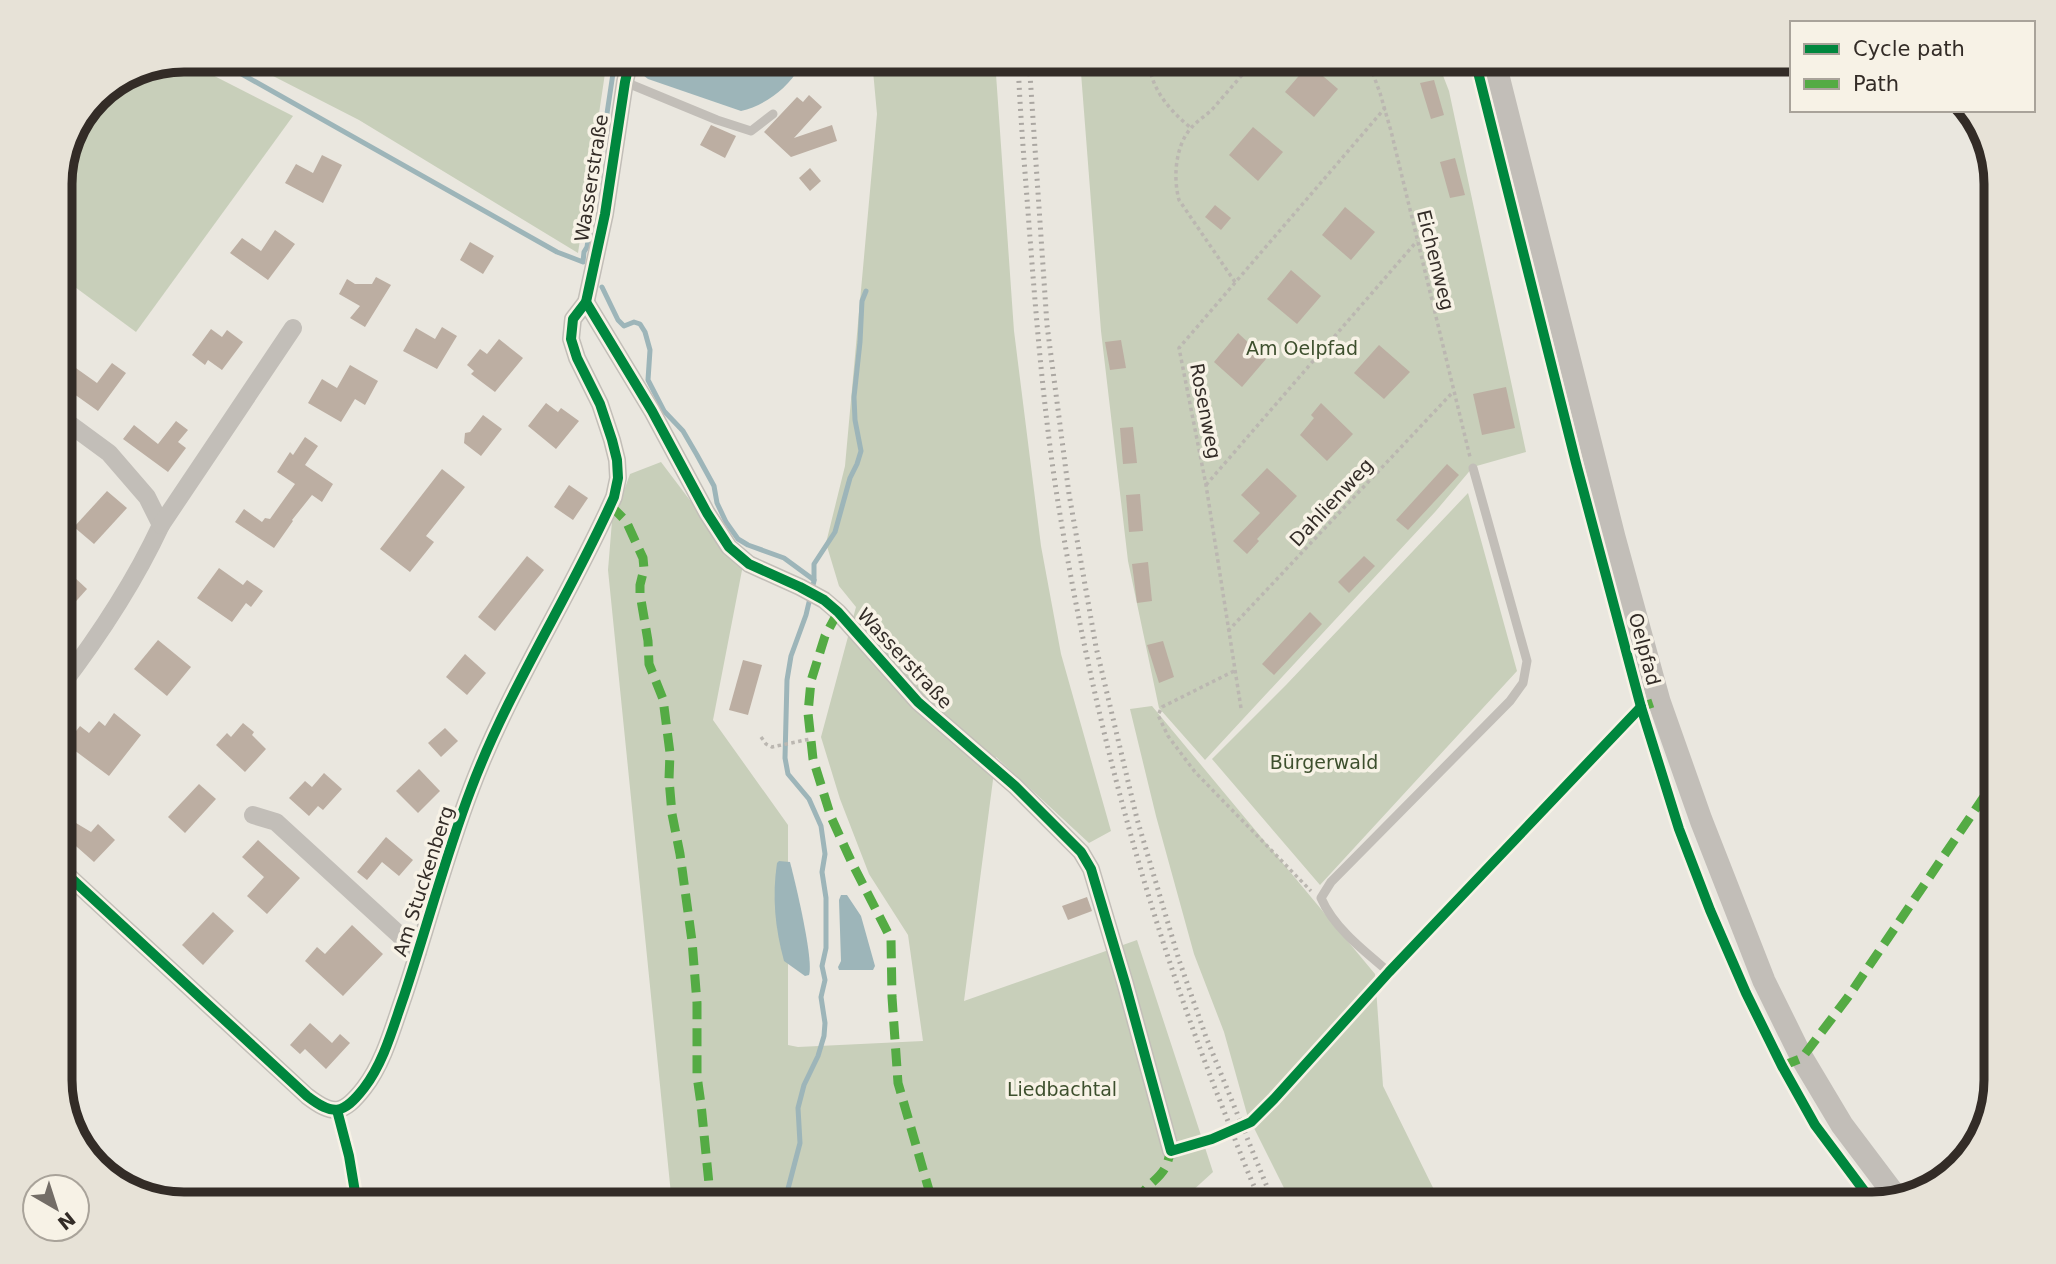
<svg xmlns="http://www.w3.org/2000/svg" width="2056" height="1264" viewBox="0 0 2056 1264" font-family="'DejaVu Sans',sans-serif">
<style>
.green{fill:#c8cfba}
.water{fill:#9db5b9}
.lines{fill:none;stroke-linecap:round;stroke-linejoin:round}
.stream{stroke:#9db5b9;stroke-width:5}
.building{fill:#bcaea2}
.path{stroke:#bbb7b1;stroke-width:3.5;stroke-dasharray:3.5 3.5;stroke-linecap:butt}
.service{stroke:#c2beb8;stroke-width:9}
.minor{stroke:#c2beb8;stroke-width:18}
.tertiary{stroke:#c2beb8;stroke-width:23}
.rail{stroke:#aba7a2;stroke-width:5;stroke-dasharray:2 5;stroke-linecap:butt}
.quiet{stroke:#54ab44;stroke-width:9;stroke-dasharray:18 9;stroke-linecap:butt}
.cycleway-casing{stroke:#f7f2e6;stroke-width:15}
.cycleway{stroke:#00873e;stroke-width:10}
.labels{text-anchor:middle;dominant-baseline:central;stroke-width:7;stroke-linejoin:round;paint-order:stroke}
.street-label{font-size:19px;fill:#332c27;stroke:#f7f2e6}
.park-label{font-size:19px;fill:#3d4f2d;stroke:#f7f2e6}
.rim{fill:none;stroke:#332c27;stroke-width:9}
</style>
<rect width="100%" height="100%" fill="#eae7df"/>
<!-- green -->
<g class="green">
<path d="M183 60 293 116 136 332 60 276V176L96 96 137 69Z"/>
<path d="M242 60H607L578 253 359 120Z"/>
<path d="M872 60H995L1014 331 1041 546 1061 654 1111 831 1089 843 996 757 964 1001 1137 940 1213 1172 1178 1204H672L608 570 614 497 622 496 630 474 661 462 711 528 743 565 713 720 788 825V1045L798 1047 923 1041 908 935 869 874 840 799 821 737 856 607 839 586 826 543 845 466 877 114Z"/>
<path d="M1080 60H1437L1449 91 1526 452 1473 467 1435 512 1205 760 1159 708 1128 561 1101 331Z"/>
<path d="M1468 493 1517 671 1320 885 1212 759 1286 685Z"/>
<path d="M1152 706 1375 974 1383 1086 1441 1204H1292L1247 1114 1224 1032 1194 954 1156 816 1130 709Z"/>
</g>
<!-- water -->
<g class="water">
<path d="M640 60H796L799 68C788 88 764 106 741 111L648 79 639 72Z"/>
<path d="M779 861 790 862C795 881 814 960 809 975L805 976 784 961C775 928 772 897 777 863Z"/>
<path d="M841 895H847L861 916 875 966 873 970H839L838 967 841 961 839 900Z"/>
</g>
<g class="lines">
<!-- stream -->
<g class="stream">
<path d="M217 60 557 252 583 262 584 252 587 247 615 60"/>
<path d="M602 287 618 320 624 326 634 322 640 324 645 332 650 350 648 380 664 411 683 431 697 455 714 486 717 503 726 522 738 539 748 545 784 558 814 580"/>
<path d="M784 1204 800 1143 798 1108 804 1085 818 1056 824 1036 825 1023 821 997 825 980 822 966 826 948V898L822 872 825 854 821 826 809 799 788 774 785 758 787 680 791 656 806 615 814 581V564L835 532 850 478 857 464 861 451 855 420 854 397 860 342 862 301 866 291"/>
</g>
</g>
<!-- building -->
<g class="building">
<path d="M1309 64 1338 89 1314 117 1285 92Z"/>
<path d="M1434 80 1444 115 1431 119 1420 83Z"/>
<path d="M809 95 822 107 794 138 832 125 837 141 791 157 764 132 797 97 803 102Z"/>
<path d="M711 125 736 136 725 158 700 145Z"/>
<path d="M1253 127 1283 152 1258 181 1229 155Z"/>
<path d="M322 155 342 165 323 203 285 183 296 164 313 173Z"/>
<path d="M1455 158 1465 195 1450 198 1440 162Z"/>
<path d="M810 168 821 181 810 191 799 178Z"/>
<path d="M1215 205 1231 218 1221 230 1205 217Z"/>
<path d="M1345 207 1375 232 1351 260 1322 235Z"/>
<path d="M275 230 295 244 268 280 230 253 242 238 261 251Z"/>
<path d="M470 242 494 256 483 274 460 260Z"/>
<path d="M1291 270 1321 296 1297 324 1267 299Z"/>
<path d="M376 277 391 285 365 327 350 318 360 306 339 294 347 279 355 284H372Z"/>
<path d="M442 327 457 336 437 369 403 351 416 328 435 339Z"/>
<path d="M211 329 222 337 227 330 243 342 222 370 208 360 205 365 192 355Z"/>
<path d="M1238 333 1266 359 1242 387 1214 362Z"/>
<path d="M499 339 523 358 495 392 471 374 474 371 467 365 480 349 487 354Z"/>
<path d="M1121 340 1126 368 1110 370 1105 342Z"/>
<path d="M1379 345 1410 372 1384 399 1354 373Z"/>
<path d="M112 363 126 373 98 411 60 384 73 366 97 383Z"/>
<path d="M350 365 378 381 365 405 355 399 341 422 308 403 322 379 337 388Z"/>
<path d="M1506 387 1515 428 1482 435 1473 394Z"/>
<path d="M546 403 558 412 561 408 579 421 556 449 528 426Z"/>
<path d="M1321 403 1353 434 1327 461 1300 435 1314 418 1311 415Z"/>
<path d="M483 415 502 429 481 456 464 443 465 433 470 432Z"/>
<path d="M176 421 188 430 178 442 186 448 168 472 123 439 134 425 158 444Z"/>
<path d="M1133 427 1137 463 1123 464 1120 428Z"/>
<path d="M305 437 318 446 305 465 333 484 322 502 312 495 292 520 293 521 274 548 235 522 244 509 262 522 265 518 270 519 295 484 277 472 290 452 293 455Z"/>
<path d="M1447 464 1459 475 1408 530 1396 520Z"/>
<path d="M1267 468 1297 496 1257 539 1259 541 1247 554 1233 541 1260 513 1241 495Z"/>
<path d="M442 469 465 487 426 536 434 542 410 572 380 549Z"/>
<path d="M569 485 588 498 573 520 554 507Z"/>
<path d="M107 491 127 508 94 544 74 527Z"/>
<path d="M1140 494 1143 531 1129 532 1126 495Z"/>
<path d="M527 556 544 570 495 631 478 617Z"/>
<path d="M1364 556 1375 566 1349 593 1338 582Z"/>
<path d="M1148 562 1152 601 1137 603 1132 564Z"/>
<path d="M60 564 87 589 60 619Z"/>
<path d="M219 568 243 585 247 580 263 591 251 607 246 603 232 622 197 598Z"/>
<path d="M1310 612 1322 624 1274 675 1262 664Z"/>
<path d="M158 640 191 667 167 696 134 669Z"/>
<path d="M1163 641 1174 677 1159 683 1147 645Z"/>
<path d="M465 654 486 673 467 695 446 677Z"/>
<path d="M743 660 762 665 748 715 729 710Z"/>
<path d="M114 713 141 735 109 776 66 744 80 726 89 733 99 721 105 726Z"/>
<path d="M243 723 254 732 252 735 266 749 245 772 216 745 227 733 231 737Z"/>
<path d="M445 728 458 741 441 757 428 743Z"/>
<path d="M419 769 440 791 418 813 396 791Z"/>
<path d="M324 773 342 789 323 810 318 806 309 816 289 798 305 781 312 787Z"/>
<path d="M199 784 216 799 185 833 168 817Z"/>
<path d="M66 817 91 832 98 824 115 840 94 862 60 832V825Z"/>
<path d="M386 837 413 860 399 876 382 862 367 880 357 872Z"/>
<path d="M258 840 300 878 267 914 247 896 264 877 242 857Z"/>
<path d="M1087 897 1092 911 1068 920 1062 906Z"/>
<path d="M213 912 234 931 203 965 182 945Z"/>
<path d="M352 925 383 954 343 996 305 961 317 947 325 954Z"/>
<path d="M310 1023 332 1043 340 1034 350 1043 326 1069 305 1049 300 1054 290 1045Z"/>
</g>
<g class="lines">
<!-- path -->
<g class="path">
<path d="M1148 60C1152 90 1168 109 1191 128"/>
<path d="M1368 60 1380 93 1391 131 1470 457"/>
<path d="M1235 282 1179 200C1173 178 1175 145 1192 127 1199 119 1209 114 1216 105 1229 90 1242 75 1255 60"/>
<path d="M1206 485 1417 241"/>
<path d="M1228 631 1452 393"/>
<path d="M1234 671 1162 707 1158 715 1168 736 1195 772 1311 891"/>
<path d="M1241 708 1206 485 1179 348 1385 108"/>
<path d="M761 737 766 744 772 747 810 739"/>
</g>
<!-- service -->
<g class="service">
<path d="M625 82 717 120 751 131 773 114"/>
<path d="M1389 972C1364 951 1334 928 1321 898L1331 882 1510 701 1523 683 1527 661 1473 468"/>
</g>
<!-- minor -->
<g class="minor">
<path d="M586 302 652 411 707 513 729 547 749 564 800 587 824 600 838 612 918 702 1015 786 1081 852 1091 869 1125 983 1171 1151"/>
<path d="M60 417 109 453 147 497 161 525C134 583 99 636 60 687"/>
<path d="M161 525 293 328"/>
<path d="M253 815 276 822 418 952"/>
<path d="M60 868 307 1096C333 1116 343 1115 364 1088 384 1062 393 1027 404 996 427 927 445 857 471 789 509 688 570 596 614 497L618 478 617 460 612 440 600 404 577 358 571 339 573 319 586 302 605 214 625 82 630 60"/>
</g>
<!-- tertiary -->
<path class="tertiary" d="M1494 60 1614 537 1659 701 1701 820 1764 981 1802 1058 1842 1125 1897 1198"/>
<!-- rail -->
<g class="rail">
<path d="M1018 60C1020 115 1025 170 1029 225 1036 315 1043 406 1057 496 1090 704 1144 909 1222 1106 1235 1139 1247 1172 1262 1204"/>
<path d="M1029 60 1047 325 1069 494 1096 647 1137 819 1179 960 1206 1037 1274 1204"/>
</g>
<!-- quiet -->
<g class="quiet">
<path d="M610 505 626 521 643 558 644 569 640 585V594L648 641 649 664 663 699 670 753 669 779 672 814 680 854 692 941 697 1003V1076L701 1104 711 1204"/>
<path d="M838 612 825 636 811 681 808 713 813 759 831 817 852 863 891 939 892 997 898 1083 933 1204"/>
<path d="M1637 711 1641 707 1659 701"/>
<path d="M1782 1066 1802 1058 1848 997 1996 779"/>
<path d="M1137 1204C1141 1188 1158 1181 1165 1168 1168 1163 1169 1156 1171 1151L1176 1150"/>
</g>
<!-- cycleway casing -->
<g class="cycleway-casing">
<g id="cycleway">
<path d="M1475 60 1576 463 1641 707 1679 829 1710 910 1746 993 1782 1066 1815 1125 1874 1204"/>
<path d="M586 302 652 411 707 513 729 547 749 564 800 587 824 600 838 612 918 702 1015 786 1081 852 1091 869 1125 983 1171 1151 1212 1139 1251 1122 1274 1099 1389 972 1641 707"/>
<path d="M60 868 307 1096C333 1116 343 1115 364 1088 384 1062 393 1027 404 996 427 927 445 857 471 789 509 688 570 596 614 497L618 478 617 460 612 440 600 404 577 358 571 339 573 319 586 302 605 214 625 82 630 60"/>
<path d="M337 1110 349 1156 357 1204"/>
</g>
</g>
<!-- cycleway -->
<use href="#cycleway" class="cycleway"/>
</g>
<g class="labels">
<!-- street labels -->
<g class="street-label">
<text transform="translate(591 178) rotate(-81)">Wasserstraße</text>
<text transform="translate(1436 260) rotate(76)">Eichenweg</text>
<text transform="translate(1206 411) rotate(79)">Rosenweg</text>
<text transform="translate(1331 502) rotate(-47)">Dahlienweg</text>
<text transform="translate(1645 649) rotate(75)">Oelpfad</text>
<text transform="translate(905 658) rotate(47)">Wasserstraße</text>
<text transform="translate(423 881) rotate(-72)">Am Stuckenberg</text>
</g>
<!-- park labels -->
<g class="park-label">
<text x="1302" y="348">Am Oelpfad</text>
<text x="1324" y="762">Bürgerwald</text>
<text x="1062" y="1089">Liedbachtal</text>
</g>
</g>
<!-- crop -->
<path d="M0 0H2056V1264H0ZM184 72H1872A112 112 0 0 1 1984 184V1080A112 112 0 0 1 1872 1192H184A112 112 0 0 1 72 1080V184A112 112 0 0 1 184 72Z" fill="#e7e2d7" fill-rule="evenodd"/>
<path class="rim" d="M184 72H1872A112 112 0 0 1 1984 184V1080A112 112 0 0 1 1872 1192H184A112 112 0 0 1 72 1080V184A112 112 0 0 1 184 72Z"/>
<!-- legend -->
<rect x="1790" y="21" width="245" height="91" fill="#f7f2e6" stroke="#a9a39a" stroke-width="2"/>
<rect x="1804" y="44" width="35" height="10" fill="#00873e" stroke="#a9a39a" stroke-width="2"/>
<text x="1853" y="56" font-size="21" fill="#332c27">Cycle path</text>
<rect x="1804" y="79" width="35" height="10" fill="#54ab44" stroke="#a9a39a" stroke-width="2"/>
<text x="1853" y="91" font-size="21" fill="#332c27">Path</text>
<!-- north arrow -->
<g transform="translate(56 1208) rotate(141)"><circle r="33" fill="#f7f2e6" stroke="#a9a39a" stroke-width="2"/>
<path d="M0-5L12 26L0 18L-12 26Z" fill="#736d67"/>
<text y="-10" font-size="19" font-weight="bold" text-anchor="middle" fill="#332c27">N</text>
</g>
</svg>
